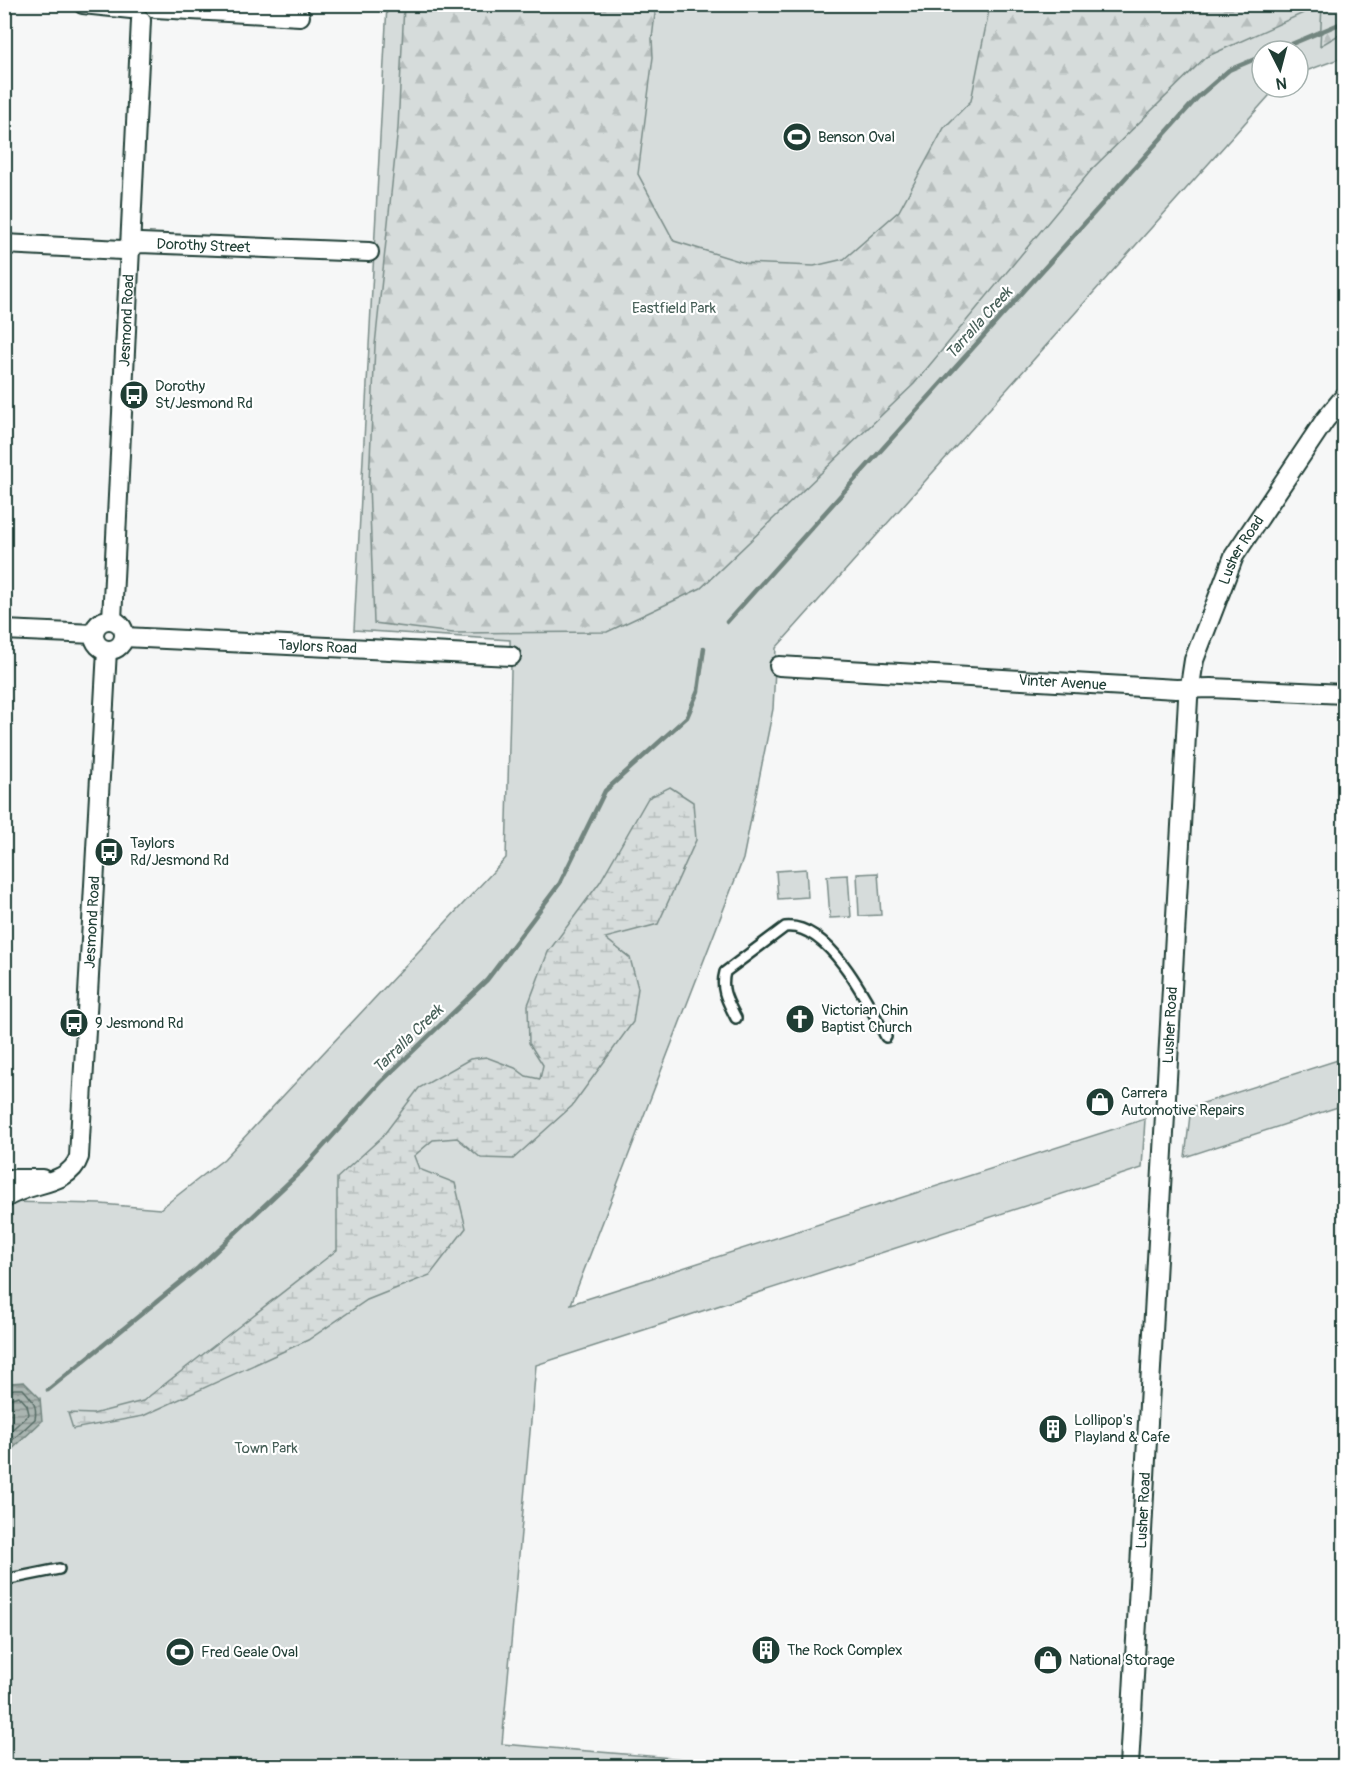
<svg xmlns="http://www.w3.org/2000/svg" width="1349" height="1771" viewBox="0 0 1349 1771" font-family="Pangolin,sans-serif">
<style>
.green{fill:#d6dcdb;stroke:#7a8c88;stroke-width:1.5}
.forest{fill:url(#forest-firs);stroke:#7a8c88;stroke-width:1.5}
.wetland{fill:url(#wetland-marsh);stroke:#7a8c88;stroke-width:1.5}
.water{fill:url(#water-rules);stroke:#72857f;stroke-width:1.5}
.lines{fill:none;stroke-linecap:round;stroke-linejoin:round}
.shore{stroke:#576d66;stroke-width:1.5}
.stream{stroke:#72857f;stroke-width:4.5}
.service-casing{stroke:#1f3d34;stroke-width:14}
.minor-casing{stroke:#1f3d34;stroke-width:22}
.service{stroke:#fff;stroke-width:9}
.minor{stroke:#fff;stroke-width:18}
.labels{text-anchor:middle;dominant-baseline:central;stroke-width:4.5;stroke-linejoin:round;paint-order:stroke}
.poi-label{font-size:15px;fill:#1f3d34;stroke:#fff;text-anchor:start}
.street-label{font-size:15px;fill:#1f3d34;stroke:#fff}
.park-label{font-size:15px;fill:#445d55;stroke:#fff}
.water-label{font-size:16px;font-style:italic;fill:#49615a;stroke:#fff}
</style>
<defs>
<pattern id="forest-firs" width="22" height="20" patternUnits="userSpaceOnUse" patternTransform="scale(1.5)"><rect width="22" height="20" fill="#d6dcdb"/><path d="M5 1l3.5 6h-7zM16 11l3.5 6h-7z" fill="#b7bebd"/></pattern>
<pattern id="wetland-marsh" width="20" height="14" patternUnits="userSpaceOnUse" patternTransform="scale(1.5)"><rect width="20" height="14" fill="#d6dcdb"/><path d="M1 5h8M5 5V1M11 12h8M15 12V8" fill="none" stroke="#b7bebd"/></pattern>
<pattern id="water-rules" width="6" height="5" patternUnits="userSpaceOnUse" patternTransform="scale(1.5)"><rect width="6" height="5" fill="#aab5b1"/><path d="M0 2.5h6" fill="none" stroke="#8a9491"/></pattern>
</defs>
<rect width="100%" height="100%" fill="#f6f7f7"/>
<filter id="ink" filterUnits="userSpaceOnUse"><feTurbulence type="fractalNoise" baseFrequency=".0167" numOctaves="2"/><feDisplacementMap in="SourceGraphic" scale="12" xChannelSelector="R" yChannelSelector="G"/><feConvolveMatrix kernelMatrix="1 2 1 2 8 2 1 2 1" color-interpolation-filters="sRGB"/></filter>
<g filter="url(#ink)">
<!-- green -->
<g class="green">
<path d="M387 5H1344V57L1298 74V51H1262V87H1277L776 648 773 709 743 859 571 1304 1145 1119 1142 1168 536 1365 502 1744 772 1766H5L4 1211 10 1202 101 1204 160 1209 224 1159 506 858 511 671 510 640 354 630Z"/>
<path d="M806 869 808 897 778 899 776 871Z"/>
<path d="M878 873 881 915 859 916 857 874Z"/>
<path d="M848 875 851 917 830 918 827 876Z"/>
<path d="M1344 1058V1105L1185 1157 1191 1107Z"/>
</g>
<!-- forest -->
<g class="forest">
<path d="M404 5H656L652 39 653 57 638 174 674 241 745 263 814 266 844 259 899 211 944 128 971 101 990 5H1321L1206 57 1093 168 914 384 701 588 607 632 453 633 374 623 369 483 375 345 398 128Z"/>
<path d="M1322 5H1344V32L1320 46Z"/>
</g>
<!-- wetland -->
<path class="wetland" d="M670 787 693 802 696 840 658 924 605 938 630 958 638 988 633 1022 572 1106 513 1159 481 1158 457 1138 433 1140 414 1156 419 1169 455 1183 466 1228 430 1275 367 1300 308 1340 143 1416 73 1429 68 1413 93 1414 143 1401 337 1250V1178L382 1137 419 1088 470 1059 486 1057 515 1068 526 1076 540 1079 543 1065 529 1043 528 1005 548 952 600 882 648 798Z"/>
<!-- water -->
<path class="water" d="M24 1382 40 1398 42 1421 5 1456V1389L10 1383Z"/>
<g class="lines">
<!-- shore -->
<g class="shore">
<path d="M4 1392 14 1389H23C31 1398 38 1405 35 1419L4 1448"/>
<path d="M4 1400 19 1396 27 1405 29 1414 4 1437"/>
</g>
<!-- stream -->
<g class="stream">
<path d="M1275 51 1344 22"/>
<path d="M727 622 1198 97 1229 70 1262 56"/>
<path d="M48 1390 198 1268 302 1170 381 1082 487 980 560 883 605 791 687 717 698 691 704 648"/>
</g>
<!-- service casing -->
<g class="service-casing">
<g id="service">
<path d="M736 1018C728 1002 720 990 725 972L785 927C829 922 869 1004 886 1037"/>
<path d="M4 1580 59 1569"/>
</g>
</g>
<!-- minor casing -->
<g class="minor-casing">
<g id="minor">
<path d="M83 4 131 9"/>
<path d="M155 8 300 16"/>
<path id="s1" d="M4 244 122 250 140 243 369 252"/>
<circle cx="109" cy="635" r="15"/>
<path id="s2" d="M112 620 141 20"/>
<path d="M4 630 94 634"/>
<path id="s3" d="M124 637 511 656"/>
<path id="s4" d="M779 666 1176 689 1211 688 1344 694"/>
<path d="M4 1179H42"/>
<path id="s5" d="M4 1199C27 1181 69 1187 79 1157L107 650"/>
<path id="s6" d="M1129 1766 1188 699 1194 660 1234 556 1325 420 1344 397"/>
</g>
</g>
<!-- service -->
<use href="#service" class="service"/>
<!-- minor -->
<use href="#minor" class="minor"/>
</g>
</g>
<!-- icons -->
<defs>
<g id="stadium-disc" transform="scale(1.5)"><circle r="9.5" fill="#1f3d34" stroke="#fff"/><path d="M0-5a6.5 5 0 1 0 0 10a6.5 5 0 1 0 0-10ZM-3.5-1.8h7v3.6h-7Z" fill="#fff"/></g>
<g id="bus-disc" transform="scale(1.5)"><circle r="9.5" fill="#1f3d34" stroke="#fff"/><path d="M-5-6H5V4H4V6H2V4H-2V6H-4V4H-5ZM-3.5-4V0h7V-4ZM-3.5 1.2v1.5H-2V1.2ZM2 1.2v1.5H3.5V1.2Z" fill="#fff"/></g>
<g id="church-disc" transform="scale(1.5)"><circle r="9.5" fill="#1f3d34" stroke="#fff"/><path d="M-1.2-6h2.4v3.5h3.3v2.4h-3.3V6h-2.4V-.1h-3.3v-2.4h3.3Z" fill="#fff"/></g>
<g id="shop-disc" transform="scale(1.5)"><circle r="9.5" fill="#1f3d34" stroke="#fff"/><path d="M-5-2.5h2.3a2.7 3.5 0 0 1 5.4 0H5L5.5 6h-11ZM-1.5-2.5h3a1.5 2.3 0 0 0-3 0Z" fill="#fff"/></g>
<g id="building-disc" transform="scale(1.5)"><circle r="9.5" fill="#1f3d34" stroke="#fff"/><path d="M-4-6H4V6H1V3H-1V6H-4ZM-2.5-4.3h1.7v1.8h-1.7ZM.8-4.3h1.7v1.8H.8ZM-2.5-1h1.7V.8h-1.7ZM.8-1h1.7V.8H.8Z" fill="#fff"/></g>
</defs>
<g fill-rule="evenodd">
<use href="#stadium-disc" x="797" y="137"/>
<use href="#bus-disc" x="134" y="395"/>
<use href="#bus-disc" x="109" y="852"/>
<use href="#church-disc" x="800" y="1019"/>
<use href="#bus-disc" x="74" y="1023"/>
<use href="#shop-disc" x="1100" y="1102"/>
<use href="#building-disc" x="1053" y="1429"/>
<use href="#building-disc" x="766" y="1650"/>
<use href="#stadium-disc" x="180" y="1652"/>
<use href="#shop-disc" x="1048" y="1660"/>
</g>
<g class="labels">
<!-- poi labels -->
<g class="poi-label">
<text x="818" y="137">Benson Oval</text>
<text x="155" y="386">Dorothy<tspan x="155" dy="17">St/Jesmond Rd</tspan></text>
<text x="130" y="843">Taylors<tspan x="130" dy="17">Rd/Jesmond Rd</tspan></text>
<text x="821" y="1010">Victorian Chin<tspan x="821" dy="17">Baptist Church</tspan></text>
<text x="95" y="1023">9 Jesmond Rd</text>
<text x="1121" y="1093">Carrera<tspan x="1121" dy="17">Automotive Repairs</tspan></text>
<text x="1074" y="1420">Lollipop's<tspan x="1074" dy="17">Playland &amp; Cafe</tspan></text>
<text x="787" y="1650">The Rock Complex</text>
<text x="201" y="1652">Fred Geale Oval</text>
<text x="1069" y="1660">National Storage</text>
</g>
<!-- street labels -->
<g class="street-label">
<text stroke="none"><textPath href="#s1" startOffset="201">Dorothy Street</textPath></text>
<text stroke="none"><textPath href="#s2" startOffset="300">Jesmond Road</textPath></text>
<text stroke="none"><textPath href="#s6" startOffset="1228">Lusher Road</textPath></text>
<text stroke="none"><textPath href="#s3" startOffset="194">Taylors Road</textPath></text>
<text stroke="none"><textPath href="#s4" startOffset="284">Vinter Avenue</textPath></text>
<text stroke="none"><textPath href="#s5" startOffset="324">Jesmond Road</textPath></text>
<text stroke="none"><textPath href="#s6" startOffset="742">Lusher Road</textPath></text>
<text stroke="none"><textPath href="#s6" startOffset="256">Lusher Road</textPath></text>
</g>
<!-- park labels -->
<g class="park-label">
<text x="674" y="308">Eastfield Park</text>
<text x="266" y="1448">Town Park</text>
</g>
<!-- water labels -->
<g class="water-label">
<text transform="translate(979 323) rotate(-48)">Tarralla Creek</text>
<text transform="translate(408 1039) rotate(-44)">Tarralla Creek</text>
</g>
</g>
<!-- margin -->
<rect width="1349" height="1771" fill="none" stroke="#fff" stroke-width="24"/>
<rect x="12" y="12" width="1325" height="1747" fill="none" stroke="#1f3d34" stroke-width="2" filter="url(#ink)"/>
<!-- north arrow -->
<g transform="translate(1280 69) rotate(174)"><circle r="28" fill="#ffffff" stroke="#a5b1ae" stroke-width="1.5"/>
<path d="M0-4.5L10 22L0 15L-10 22Z" fill="#1f3d34"/>
<text y="-9" font-size="16" font-weight="bold" text-anchor="middle" fill="#1f3d34">N</text>
</g>
</svg>
